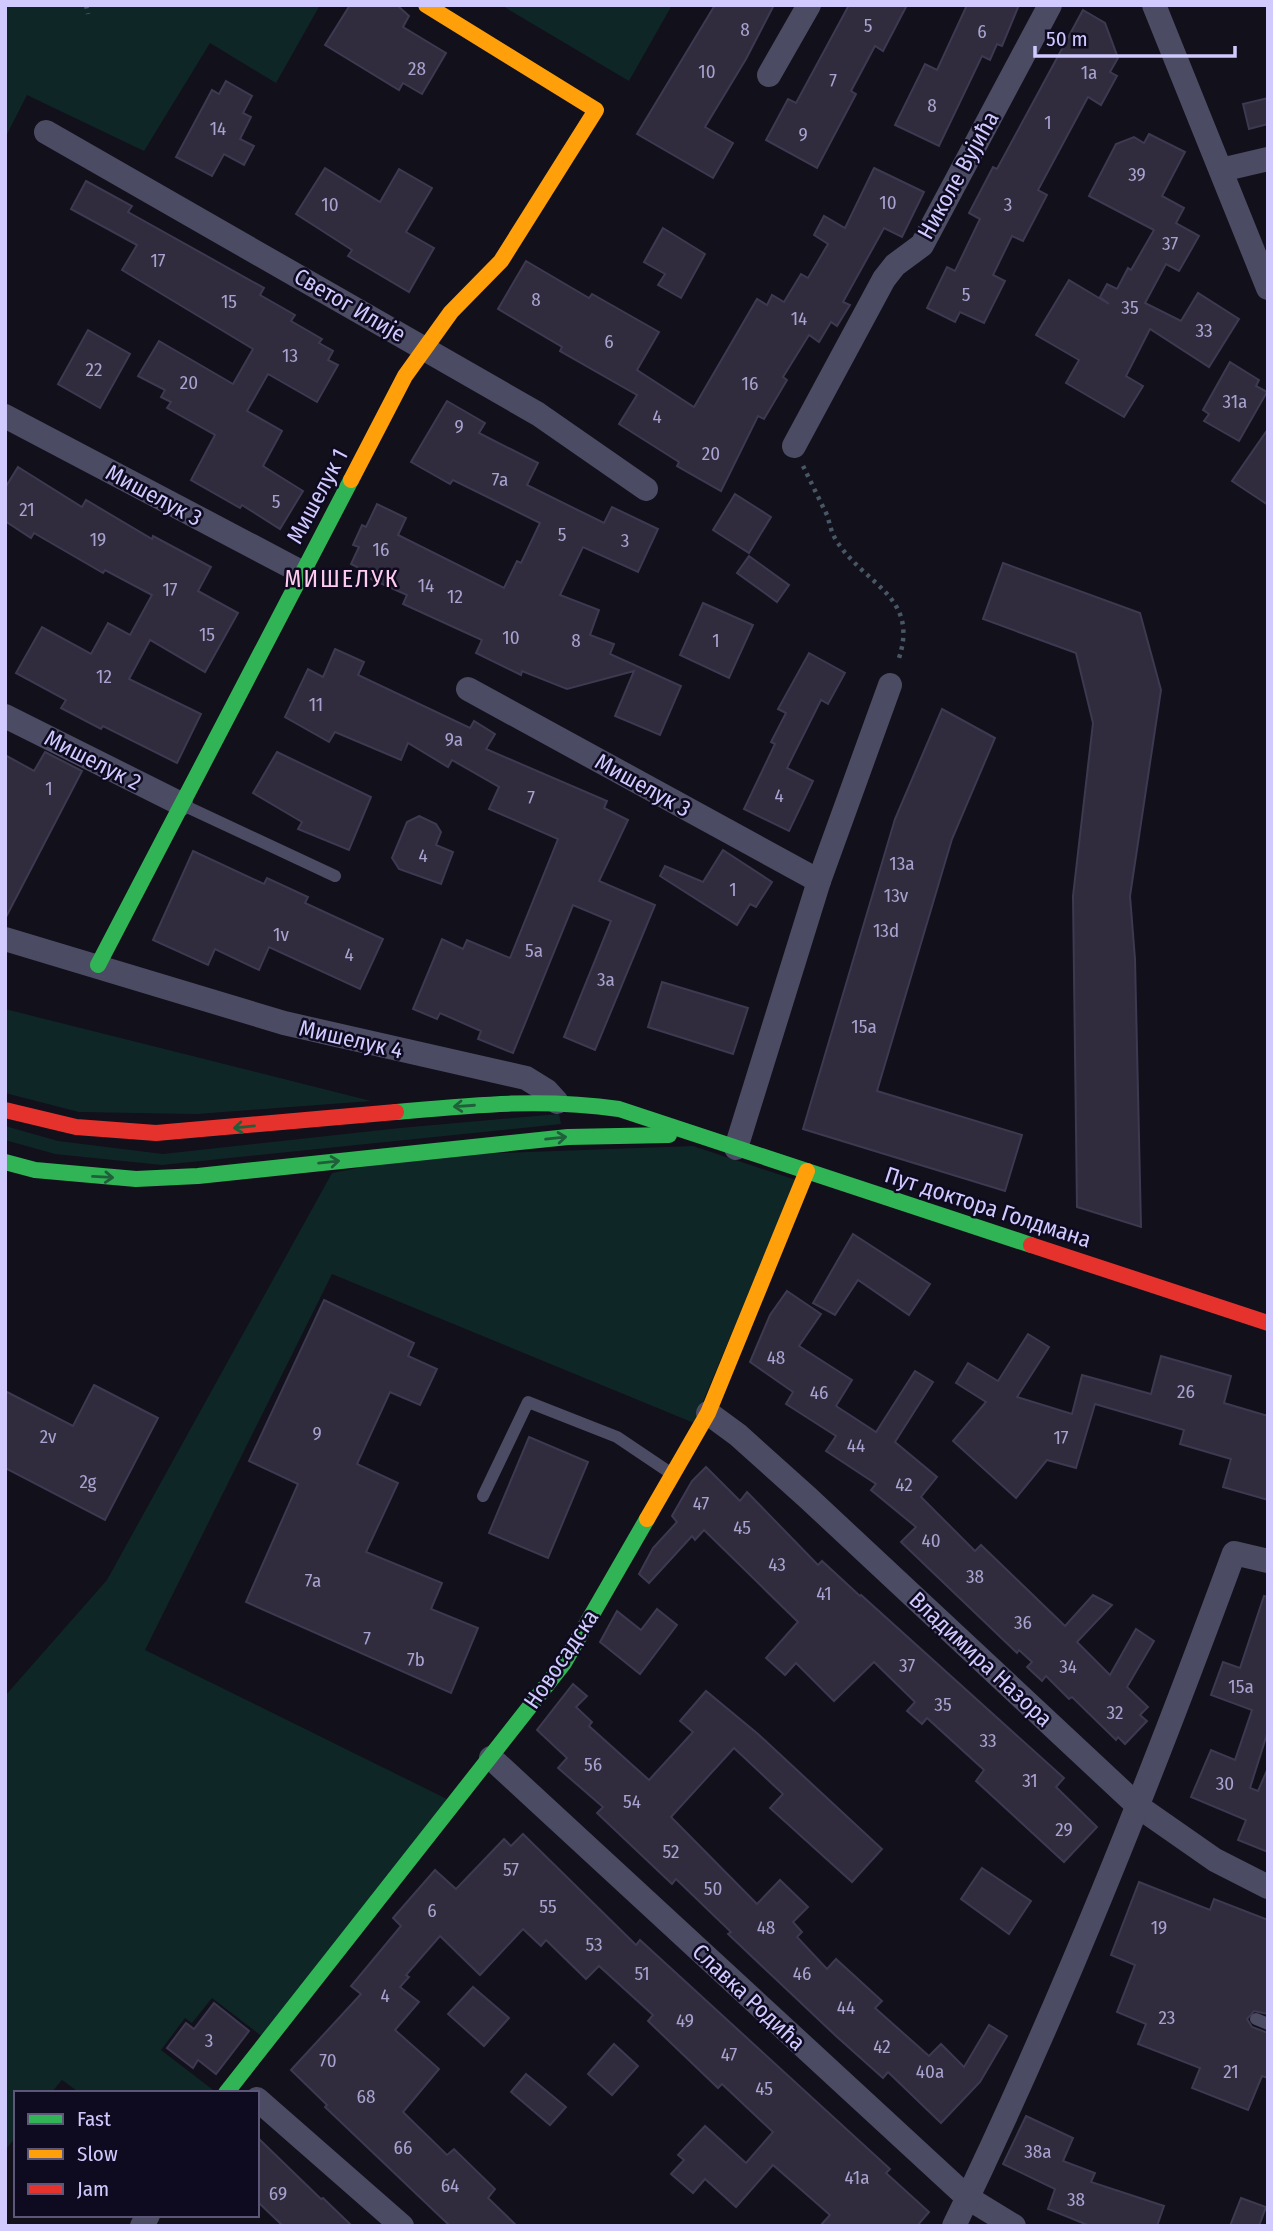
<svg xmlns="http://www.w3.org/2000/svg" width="1273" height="2231" viewBox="0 0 1273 2231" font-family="'Fira Sans Condensed',sans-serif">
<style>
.green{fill:#0f2627}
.building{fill:#302c3e;stroke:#3d3950;stroke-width:2}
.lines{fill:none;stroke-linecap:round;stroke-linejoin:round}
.path{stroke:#475766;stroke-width:4.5;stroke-dasharray:3.5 5;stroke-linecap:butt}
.lane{stroke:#4b4b64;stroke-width:12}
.street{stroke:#4b4b64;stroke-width:24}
.fast{stroke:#30b455;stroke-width:16}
.slow{stroke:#ff9f0a;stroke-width:16}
.jam{stroke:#e5322d;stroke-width:16}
.oneway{stroke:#1f603a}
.labels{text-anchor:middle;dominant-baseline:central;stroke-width:5;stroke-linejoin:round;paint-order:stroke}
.number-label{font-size:19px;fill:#a8a2cf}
.street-label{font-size:23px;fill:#d0caff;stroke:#0e0b20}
.neighbourhood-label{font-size:24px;letter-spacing:2px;fill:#ffcced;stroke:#0e0b20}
</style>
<rect width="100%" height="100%" fill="#12101b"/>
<!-- green -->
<g class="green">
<path d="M5 5H320L276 83 210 43 144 151 27 95 5 138Z"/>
<path d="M501 5H672L629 81Z"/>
<path d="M5 1009 371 1101 197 1114 79 1112 5 1093Z"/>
<path d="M559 1114 561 1124 162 1165 55 1154 5 1140V1126L58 1141 163 1154 400 1128Z"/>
<path d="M693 1146 796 1180 694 1423 332 1274 145 1650 461 1806 272 2044 212 1998 192 2023 185 2018 161 2050 217 2093H80L62 2080 51 2093H16V2137L5 2150V1696L107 1580 332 1173 421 1156Z"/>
</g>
<!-- building -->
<g class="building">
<path d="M350 5H397L409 16 403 27 446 53 422 94 403 83 399 90 325 45Z"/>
<path d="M715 5H774L746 59 705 127 733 143 713 178 637 134Z"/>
<path d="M849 5H907L883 51 875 46 851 91 856 94 817 168 766 140 788 99 796 103Z"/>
<path d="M967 5H1019L1002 46 997 44 990 60 982 56 939 146 895 125 925 64 937 70Z"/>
<path d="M1083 10 1105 23 1118 58 1110 72 1117 76 1101 105 1088 97 1038 190 1047 195 1023 241 1012 236 993 275 1005 281 984 323 960 312 955 322 927 308 947 267 955 271 980 219 969 213 993 167 997 169Z"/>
<path d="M226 81 252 96 243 113 251 117 240 139 254 146 244 165 224 154 212 176 176 157 212 90 219 94Z"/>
<path d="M1268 98V124L1249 129 1243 104Z"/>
<path d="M1149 134 1185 152 1162 196 1184 208 1176 223 1199 236 1179 271 1166 264 1145 303 1181 321 1198 293 1239 319 1209 367 1150 329 1126 376 1143 386 1124 417 1066 383 1079 360 1036 335 1069 280 1109 304 1100 297 1107 284 1117 289 1128 268 1131 270 1154 230 1089 196 1116 144 1134 137 1144 143Z"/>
<path d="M325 168 380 202 399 169 432 188 406 232 434 248 409 292 348 256 352 250 296 214Z"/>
<path d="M874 168 924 192 902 237 884 228 843 302 850 305 837 326 831 322 819 342 809 335 783 377 787 380 764 419 758 416 721 491 677 466 679 462 619 424 637 395 560 351 562 347 498 309 526 261 589 298 592 294 659 332 637 370 694 407 757 299 767 305 772 295 784 302 801 274 808 278 828 244 814 235 824 216 845 228Z"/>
<path d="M86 181 132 206 128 212 264 288 260 295 295 315 291 321 322 339 319 343 333 351 328 360 338 365 317 402 268 374 247 411 282 431 263 466 303 491 280 529 242 505 240 508 191 480 215 435 167 408 171 402 161 397 165 390 138 376 159 341 233 384 253 349 122 270 137 245 71 209Z"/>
<path d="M663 228 705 254 681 298 658 285 665 274 644 262Z"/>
<path d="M88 330 130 354 100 408 58 384Z"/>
<path d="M1230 362 1259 380 1256 386 1267 392 1239 441 1204 421 1209 414 1203 410Z"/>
<path d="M447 401 485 423 479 433 538 463 527 485 604 523 612 507 658 529 638 572 583 547 560 595 599 610 590 635 614 644 610 654 681 686 660 735 615 716 634 671 567 689 522 671 521 675 476 653 482 640 403 604 407 595 371 579 373 575 351 564 359 547 353 545 362 525 366 527 377 504 406 518 398 535 504 588 517 561 521 563 540 523 453 480 450 484 411 462Z"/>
<path d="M1268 429V505L1232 481Z"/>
<path d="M18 467 82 507 86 500 152 539 153 536 211 567 198 591 238 613 205 672 150 640 129 679 201 714 177 763 103 726 101 729 61 708 66 700 16 673 42 627 91 654 108 623 130 635 152 595 105 570 103 573 34 533 31 538 5 521V488Z"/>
<path d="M735 494 771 517 749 553 713 530Z"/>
<path d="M749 556 789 585 777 602 737 573Z"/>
<path d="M1003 563 1140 613 1161 690 1130 896 1135 959 1141 1227 1077 1207 1073 896 1093 723 1076 653 983 619Z"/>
<path d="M703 603 753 625 729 678 680 655Z"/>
<path d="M335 649 364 662 358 675 470 728 474 721 495 734 486 749 607 801 604 808 628 820 599 881 655 905 595 1050 564 1037 611 921 573 905 513 1053 478 1039 481 1031 440 1013 437 1019 413 1009 442 939 463 949 467 940 510 958 558 839 489 809 499 787 452 760 448 767 408 743 401 760 335 732 329 742 285 717 308 669 323 677Z"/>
<path d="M809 653 845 673 828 704 821 700 787 768 813 781 789 831 744 809 775 744 771 742 786 713 778 709Z"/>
<path d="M942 709 995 738 952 839 877 1091 1022 1135 1005 1191 803 1129 895 819Z"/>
<path d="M45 752 82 771 5 919V755L34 771Z"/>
<path d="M277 752 371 797 349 850 298 829 302 822 253 793Z"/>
<path d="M419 816 436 824 441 832 436 845 453 852 441 884 399 869 392 858 407 822Z"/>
<path d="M723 850 772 882 756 907 750 904 737 925 660 876 665 866 703 882Z"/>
<path d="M193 851 264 884 267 878 308 897 305 903 383 939 360 989 269 947 259 970 215 949 208 965 153 940Z"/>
<path d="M662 982 748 1008 733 1054 648 1027Z"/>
<path d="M853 1234 930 1284 909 1315 858 1280 835 1315 813 1303Z"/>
<path d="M787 1291 821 1314 799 1346 852 1380 836 1406 876 1432 915 1371 933 1382 895 1442 937 1477 921 1497 975 1551 981 1545 1065 1626 1093 1595 1112 1605 1077 1642 1110 1675 1136 1629 1154 1641 1127 1687 1148 1707 1140 1715 1147 1721 1125 1744 1118 1737 1116 1740 1072 1697 1069 1699 1046 1676 1042 1681 1027 1667 1032 1662 1019 1650 1017 1653 901 1542 916 1527 871 1490 876 1484 826 1451 836 1436 786 1404 793 1392 750 1362 770 1315Z"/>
<path d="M324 1300 414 1343 408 1356 437 1369 420 1405 390 1392 357 1464 398 1483 366 1552 442 1583 431 1609 478 1628 451 1693 246 1602 298 1484 249 1461Z"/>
<path d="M1028 1334 1049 1347 1017 1397 1072 1414 1082 1375 1151 1394 1161 1356 1231 1376 1224 1403 1268 1416V1500L1223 1487 1231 1459 1180 1444 1184 1430 1095 1404 1076 1468 1047 1460 1016 1498 953 1441 986 1402 956 1383 968 1363 998 1381Z"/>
<path d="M94 1385 158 1418 105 1520 5 1468V1391L73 1426Z"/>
<path d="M529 1437 588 1462 548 1558 489 1533Z"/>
<path d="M706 1467 740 1501 747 1492 818 1565 822 1561 860 1596 861 1595 1064 1778 1056 1787 1097 1827 1064 1862 976 1781 984 1770 927 1718 922 1724 907 1711 915 1702 874 1662 834 1701 796 1663 785 1675 766 1658 798 1622 704 1530 695 1540 692 1536 649 1583 639 1574 653 1548 677 1522 672 1516 692 1481Z"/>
<path d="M1264 1596 1268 1597V1731L1250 1788 1258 1791 1268 1768V1852L1238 1840 1246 1820 1191 1797 1211 1750 1235 1760 1252 1710 1211 1695 1223 1662 1240 1668Z"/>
<path d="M657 1609 677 1625 640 1674 600 1642 617 1611 641 1630Z"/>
<path d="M573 1684 587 1696 576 1707 592 1722 589 1726 649 1780 693 1732 680 1721 706 1691 758 1734 882 1849 852 1882 770 1808 783 1794 734 1748 671 1817 757 1904 780 1880 808 1907 793 1922 802 1932 797 1937 827 1969 836 1959 882 2001 875 2008 929 2056 941 2044 964 2067 989 2025 1007 2036 980 2082 941 2123 888 2072 883 2078 836 2036 728 1934 731 1932 676 1879 672 1884 597 1813 603 1807 558 1768 567 1758 537 1730Z"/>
<path d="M523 1834 636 1945 640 1940 890 2169 886 2173 929 2212 917 2226H820L830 2215 773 2165 736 2207 705 2179 693 2193 671 2174 684 2160 678 2155 705 2126 746 2163 773 2132 722 2084 718 2088 648 2021 653 2015 599 1966 586 1979 546 1940 541 1946 523 1929 480 1975 440 1936 406 1975 409 1977 400 1987 419 2002 395 2030 439 2069 403 2112 447 2155 454 2149 495 2189 488 2198 517 2226H450L325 2107 327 2105 291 2070 361 1994 351 1986 401 1926 393 1918 435 1870 456 1889 504 1839 511 1846Z"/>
<path d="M982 1868 1031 1901 1009 1934 961 1899Z"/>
<path d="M1139 1882 1210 1910 1214 1899 1268 1920V2014L1254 2011 1247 2019 1252 2027 1268 2033V2078L1262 2076 1248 2110 1192 2088 1200 2068 1138 2044 1146 2024 1117 2012 1135 1965 1111 1955Z"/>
<path d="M473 1987 509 2018 484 2046 448 2014Z"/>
<path d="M214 2003 249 2031 216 2074 198 2060 193 2068 167 2048 186 2023 194 2029Z"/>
<path d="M614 2044 638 2066 612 2095 588 2074Z"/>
<path d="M526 2074 566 2107 550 2125 511 2092Z"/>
<path d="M1026 2116 1073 2138 1063 2161 1095 2173 1091 2182 1164 2206 1157 2226H1090L1048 2209 1055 2189 1003 2164Z"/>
<path d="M257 2137 321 2199 323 2198 352 2226H283L257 2201Z"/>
<path d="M1241 2198 1266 2207 1259 2226H1230Z"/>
</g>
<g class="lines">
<!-- path -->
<g class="path">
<path d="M86 5 88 14"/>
<path d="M803 466C811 482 819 499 827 515 830 524 831 532 836 540 865 586 921 596 898 661"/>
</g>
<!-- lane -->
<g class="lane">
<path d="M183 805 335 876"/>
<path d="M483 1496 528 1402 617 1437 672 1474"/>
<path d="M1256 2019 1268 2024"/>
</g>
<!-- street -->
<g class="street">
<path d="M1154 5 1268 288"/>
<path d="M769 75 809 5"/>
<path d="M46 132 538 414 646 489"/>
<path d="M1221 170 1268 159"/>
<path d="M5 416 303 573"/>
<path d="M794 446 884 279 895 265 922 245 1050 5"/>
<path d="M468 689 819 881"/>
<path d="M5 716 181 804"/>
<path d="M5 939 284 1023 526 1078 547 1091 557 1102"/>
<path d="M736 1148 819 881 890 685"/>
<path d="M708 1413 738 1435 807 1497 1139 1807 1215 1860 1268 1887"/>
<path d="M491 1758 968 2198 1014 2226"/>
<path d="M257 2099 402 2226"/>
<path d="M142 2226 148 2215"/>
<path d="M954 2226C1060 2007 1150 1781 1234 1553L1268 1561"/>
</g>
<!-- fast -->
<g class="fast">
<path d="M98 965 351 480"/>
<path d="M396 1112C473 1105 542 1098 619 1109L1031 1245"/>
<path d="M5 1162 35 1170 136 1179 198 1176 568 1137 669 1135"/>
<path d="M226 2093 564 1663 647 1519"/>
</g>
<!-- slow -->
<g class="slow">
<path d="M351 480 405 376 451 312 501 261 596 110 426 5"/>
<path d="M647 1519 708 1413 807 1171"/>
</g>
<!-- jam -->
<g class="jam">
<path d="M5 1110 76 1127 156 1133 396 1112"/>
<path d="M1031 1245 1268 1323"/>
</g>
</g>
<!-- one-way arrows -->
<defs><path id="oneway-shaft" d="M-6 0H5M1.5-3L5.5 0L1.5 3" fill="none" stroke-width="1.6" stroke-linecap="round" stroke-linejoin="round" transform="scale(1.75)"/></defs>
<g class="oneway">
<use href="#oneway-shaft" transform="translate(464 1106) rotate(176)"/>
<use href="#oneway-shaft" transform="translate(244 1127) rotate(174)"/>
<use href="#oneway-shaft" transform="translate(556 1138) rotate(-6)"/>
<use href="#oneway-shaft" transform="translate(329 1162) rotate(-6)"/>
<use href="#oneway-shaft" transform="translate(103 1177) rotate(3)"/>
</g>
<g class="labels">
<!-- number labels -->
<g class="number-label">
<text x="868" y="25">5</text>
<text x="745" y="29">8</text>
<text x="982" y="31">6</text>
<text x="417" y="68">28</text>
<text x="707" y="71">10</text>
<text x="1089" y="72">1a</text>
<text x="833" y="80">7</text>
<text x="932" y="105">8</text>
<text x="1048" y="122">1</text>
<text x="218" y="128">14</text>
<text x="803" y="134">9</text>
<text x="1137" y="174">39</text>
<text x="888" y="202">10</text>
<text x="330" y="204">10</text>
<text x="1008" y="204">3</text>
<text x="1170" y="243">37</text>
<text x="158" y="260">17</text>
<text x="966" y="294">5</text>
<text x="536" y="299">8</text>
<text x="229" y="301">15</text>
<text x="1130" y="307">35</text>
<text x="799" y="318">14</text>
<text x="1204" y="330">33</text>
<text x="609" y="341">6</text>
<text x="290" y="355">13</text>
<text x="94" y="369">22</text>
<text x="189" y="382">20</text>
<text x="750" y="383">16</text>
<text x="1235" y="401">31a</text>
<text x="657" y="416">4</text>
<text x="459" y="426">9</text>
<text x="711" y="453">20</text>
<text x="500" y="479">7a</text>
<text x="276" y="501">5</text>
<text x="27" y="509">21</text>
<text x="562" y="534">5</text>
<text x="98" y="539">19</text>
<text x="625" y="540">3</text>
<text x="381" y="549">16</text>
<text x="426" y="585">14</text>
<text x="170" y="589">17</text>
<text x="455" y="596">12</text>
<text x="207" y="634">15</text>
<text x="511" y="637">10</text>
<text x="576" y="640">8</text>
<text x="716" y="640">1</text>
<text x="104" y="676">12</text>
<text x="316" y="704">11</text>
<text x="454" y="739">9a</text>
<text x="49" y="788">1</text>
<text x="779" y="795">4</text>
<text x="531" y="797">7</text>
<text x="423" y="855">4</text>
<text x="902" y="863">13a</text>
<text x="733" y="889">1</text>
<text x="896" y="895">13v</text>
<text x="886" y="930">13d</text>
<text x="281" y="934">1v</text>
<text x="534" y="950">5a</text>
<text x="349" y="954">4</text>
<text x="606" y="979">3a</text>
<text x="864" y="1026">15a</text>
<text x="776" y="1357">48</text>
<text x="1186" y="1391">26</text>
<text x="819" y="1392">46</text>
<text x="317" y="1433">9</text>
<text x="48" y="1436">2v</text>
<text x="1061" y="1437">17</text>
<text x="856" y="1445">44</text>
<text x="88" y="1481">2g</text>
<text x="904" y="1484">42</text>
<text x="701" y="1503">47</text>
<text x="742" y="1527">45</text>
<text x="931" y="1540">40</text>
<text x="777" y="1564">43</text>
<text x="975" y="1576">38</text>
<text x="313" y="1580">7a</text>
<text x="824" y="1593">41</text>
<text x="1023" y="1622">36</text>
<text x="367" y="1638">7</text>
<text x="416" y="1659">7b</text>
<text x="907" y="1665">37</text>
<text x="1068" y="1666">34</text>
<text x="1241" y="1686">15a</text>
<text x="943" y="1704">35</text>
<text x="1115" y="1712">32</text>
<text x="988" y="1740">33</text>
<text x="593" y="1764">56</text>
<text x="1030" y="1780">31</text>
<text x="1225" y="1783">30</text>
<text x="632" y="1801">54</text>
<text x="1064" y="1829">29</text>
<text x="671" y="1851">52</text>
<text x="511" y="1869">57</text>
<text x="713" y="1888">50</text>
<text x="548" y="1906">55</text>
<text x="432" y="1910">6</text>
<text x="766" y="1927">48</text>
<text x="1159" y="1927">19</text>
<text x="594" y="1944">53</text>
<text x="642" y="1973">51</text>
<text x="802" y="1973">46</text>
<text x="385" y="1995">4</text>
<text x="846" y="2007">44</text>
<text x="1167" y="2017">23</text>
<text x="685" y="2020">49</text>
<text x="209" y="2040">3</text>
<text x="882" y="2046">42</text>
<text x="729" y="2054">47</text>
<text x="328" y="2060">70</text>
<text x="930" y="2071">40a</text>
<text x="1231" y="2071">21</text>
<text x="764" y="2088">45</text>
<text x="366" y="2096">68</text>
<text x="403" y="2147">66</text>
<text x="1038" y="2151">38a</text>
<text x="857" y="2177">41a</text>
<text x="450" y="2185">64</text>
<text x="278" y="2193">69</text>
<text x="1076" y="2199">38</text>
</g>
<!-- street labels -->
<g class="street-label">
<text transform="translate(958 175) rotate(-61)">Николе Вујића</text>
<text transform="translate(350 305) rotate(30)">Светог Илије</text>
<text transform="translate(154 495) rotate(28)">Мишелук 3</text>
<text transform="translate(317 496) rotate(-62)">Мишелук 1</text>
<text transform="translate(93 760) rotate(27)">Мишелук 2</text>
<text transform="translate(643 785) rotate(29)">Мишелук 3</text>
<text transform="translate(351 1039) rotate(13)">Мишелук 4</text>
<text transform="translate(988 1207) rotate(18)">Пут доктора Голдмана</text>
<text transform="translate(561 1659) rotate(-56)">Новосадска</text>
<text transform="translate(981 1659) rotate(43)">Владимира Назора</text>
<text transform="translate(749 1997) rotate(43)">Славка Родића</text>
</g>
<!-- neighbourhood labels -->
<g class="neighbourhood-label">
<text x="342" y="579">МИШЕЛУК</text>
</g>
</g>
<!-- border -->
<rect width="1273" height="2231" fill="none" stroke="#d0caff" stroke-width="14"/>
<!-- legend -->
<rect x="14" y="2091" width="245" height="126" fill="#0e0b20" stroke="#5c5779" stroke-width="2"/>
<rect x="28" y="2114" width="35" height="10" fill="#30b455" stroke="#5c5779" stroke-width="2"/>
<text x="77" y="2126" font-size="21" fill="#d0caff">Fast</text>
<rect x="28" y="2149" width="35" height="10" fill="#ff9f0a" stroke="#5c5779" stroke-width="2"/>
<text x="77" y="2161" font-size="21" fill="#d0caff">Slow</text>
<rect x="28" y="2184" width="35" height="10" fill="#e5322d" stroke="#5c5779" stroke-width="2"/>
<text x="77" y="2196" font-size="21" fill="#d0caff">Jam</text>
<!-- scale -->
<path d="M1035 46v10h200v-10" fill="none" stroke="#d0caff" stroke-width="3.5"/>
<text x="1046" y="46" font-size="21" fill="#d0caff" stroke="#0e0b20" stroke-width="5" paint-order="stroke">50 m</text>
</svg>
